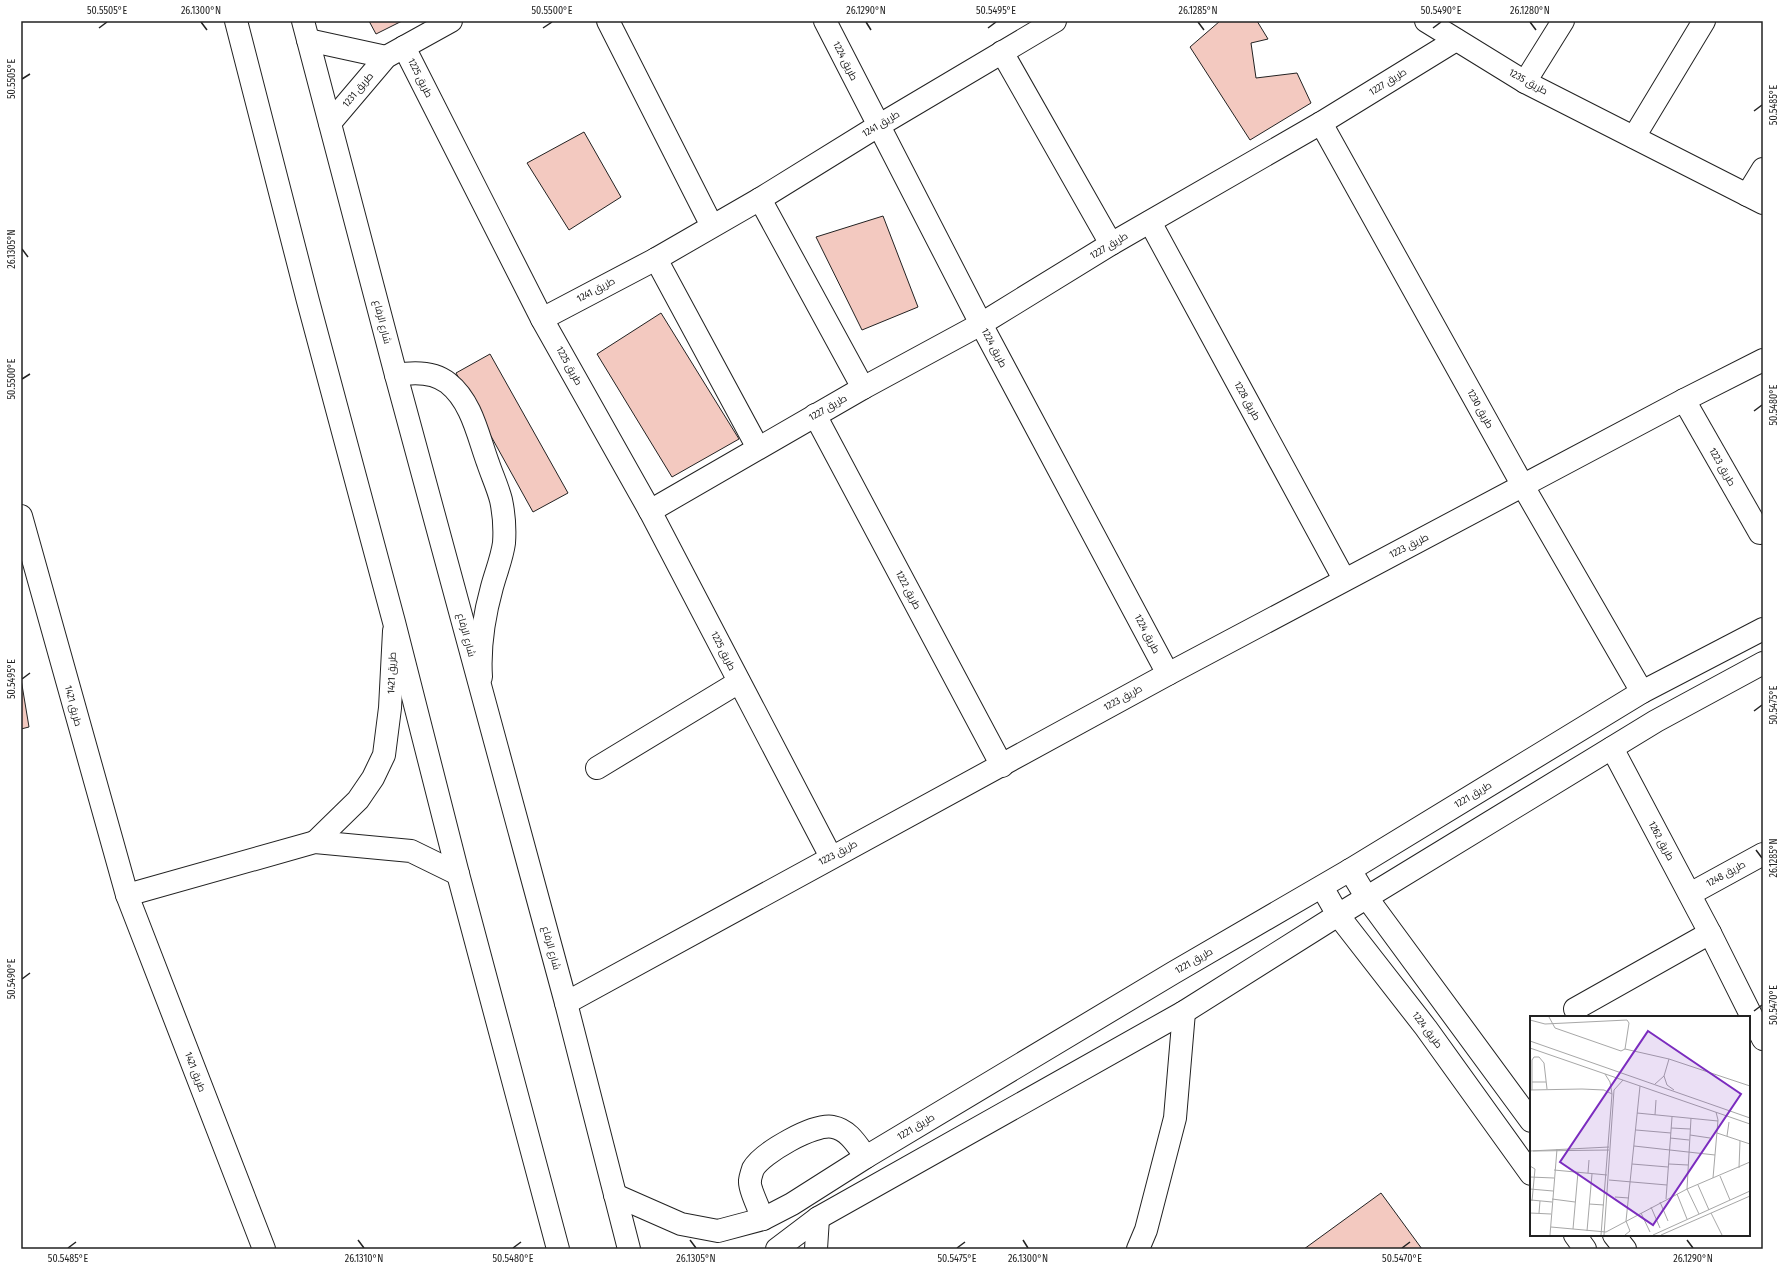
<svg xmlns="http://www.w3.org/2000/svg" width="1784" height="1270" viewBox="0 0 1784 1270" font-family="'Fira Sans Condensed',Cairo,sans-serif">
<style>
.building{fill:#f3c9c0;stroke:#222}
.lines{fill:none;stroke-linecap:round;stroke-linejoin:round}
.minor-casing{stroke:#222;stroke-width:24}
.major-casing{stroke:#222;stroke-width:24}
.minor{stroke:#fff;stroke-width:22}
.major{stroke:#fff;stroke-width:22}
.ticks{fill:none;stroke:#222;stroke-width:1.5}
.labels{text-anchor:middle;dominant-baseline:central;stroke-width:3;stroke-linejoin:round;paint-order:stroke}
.street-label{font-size:10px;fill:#222;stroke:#fff}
.inset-road{fill:none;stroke:#a7a7a7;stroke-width:1}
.view{fill:#7b2cbf;fill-opacity:0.15;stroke:#7b2cbf;stroke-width:2}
.inset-edge{fill:none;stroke:#222;stroke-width:2}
.neatline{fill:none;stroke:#222;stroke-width:1.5}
.ticks-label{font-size:10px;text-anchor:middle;fill:#222}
</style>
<rect width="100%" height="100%" fill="#fff"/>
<!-- building -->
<g class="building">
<path d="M369 21H402L376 34Z"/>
<path d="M1220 21H1257L1268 39 1251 43 1256 78 1297 73 1311 103 1250 140 1190 47Z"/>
<path d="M584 132 621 197 569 230 527 163Z"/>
<path d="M883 216 918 307 862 330 816 237Z"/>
<path d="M661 313 739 439 672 477 597 354Z"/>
<path d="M490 354 568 493 533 512 456 373Z"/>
<path d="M21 679 29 727 21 729Z"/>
<path d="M1381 1193 1422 1249H1304Z"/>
</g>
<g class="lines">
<!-- minor casing -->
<g class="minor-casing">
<g id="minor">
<path d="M608 21 712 226"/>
<path d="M825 21 981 324 1168 674"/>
<path d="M1426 21 1525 82 1763 203"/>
<path d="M308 40 386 57"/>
<path d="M404 47 542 319 650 511 831 857"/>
<path d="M1002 52 1111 244"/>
<path d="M1525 82 1563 21"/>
<path d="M330 123 386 57 451 21"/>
<path d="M1321 123 1523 486 1642 692"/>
<path d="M1634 137 1704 21"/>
<path d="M1747 195 1763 169"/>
<path d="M760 199 863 388"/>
<path d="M1150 222 1344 579"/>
<path d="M656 259 758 448"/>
<path d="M542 319 656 259 760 199 878 126 1055 21"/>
<path d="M396 375C413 372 433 371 448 383 472 402 478 436 488 463 492 475 498 488 501 500 504 514 505 529 504 543 502 558 496 572 492 587 484 616 479 646 481 677"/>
<path d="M1684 400 1760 533"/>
<path d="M815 415 1002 766"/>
<path d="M650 511 863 388 981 324 1111 244 1321 123 1456 40"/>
<path d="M21 516 127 895 264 1249"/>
<path d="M1612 748 1710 933 1763 1039"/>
<path d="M597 768 739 682"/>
<path d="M315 842 358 800 373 778 384 755 390 708 394 631"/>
<path d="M1350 870 1367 898 1531 1121"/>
<path d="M1322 887 1338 915 1426 1028 1531 1174"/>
<path d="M1690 894 1763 854"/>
<path d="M127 895 315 842 411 851 458 874"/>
<path d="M566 1003 1168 674 1684 400 1763 360"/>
<path d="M1575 1009 1710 933"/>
<path d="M615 1195 681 1224 718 1231 763 1219 792 1204 866 1157 1173 973 1350 870 1642 692 1763 629"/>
<path d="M763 1219C760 1211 749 1188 750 1181 750 1178 752 1172 753 1169 762 1153 814 1123 833 1127 849 1130 857 1145 866 1157"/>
<path d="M1575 1235 1585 1249"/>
<path d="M1614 1235 1625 1249"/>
<path d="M777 1249 818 1218 1184 1012 1338 915 1656 721 1763 663"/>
<path d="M816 1249 818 1218"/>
<path d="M1138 1249 1146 1230 1175 1118 1184 1012"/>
</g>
</g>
<!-- major casing -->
<g class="major-casing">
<g id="major">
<path d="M236 21 308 301 394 622 458 874 558 1249"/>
<path d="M303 21 396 375 566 1003 629 1249"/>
</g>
</g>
<!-- minor -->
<use href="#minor" class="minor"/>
<!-- major -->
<use href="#major" class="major"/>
</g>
<!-- ticks -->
<path class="ticks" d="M201 22 207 30M866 22 871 30M1198 22 1204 30M1530 22 1536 30M99 28 107 22M543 28 552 22M988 28 996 22M1433 28 1441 22M22 79 30 74M1754 111 1762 105M22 249 28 257M22 379 30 374M1754 411 1762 405M22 679 30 673M1754 711 1762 705M1756 850 1762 858M22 979 30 973M1754 1011 1762 1005M358 1240 364 1248M690 1240 696 1248M1023 1240 1028 1248M1687 1240 1693 1248M68 1248 76 1242M513 1248 521 1242M957 1248 965 1242M1402 1248 1410 1242"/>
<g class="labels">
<!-- street labels -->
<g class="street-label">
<text transform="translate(845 61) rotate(63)">طريق 1224</text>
<text transform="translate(420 78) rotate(63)">طريق 1225</text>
<text transform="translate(1388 82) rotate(-32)">طريق 1227</text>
<text transform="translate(1528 82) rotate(29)">طريق 1235</text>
<text transform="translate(358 90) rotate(-50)">طريق 1231</text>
<text transform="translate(881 124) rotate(-31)">طريق 1241</text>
<text transform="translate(1109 246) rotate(-31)">طريق 1227</text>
<text transform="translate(596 290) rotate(-28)">طريق 1241</text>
<text transform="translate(382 322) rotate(76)">شارع الرفاع</text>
<text transform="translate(994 348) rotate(62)">طريق 1224</text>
<text transform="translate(569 366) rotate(61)">طريق 1225</text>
<text transform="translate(1247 401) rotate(61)">طريق 1228</text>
<text transform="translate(828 408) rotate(-30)">طريق 1227</text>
<text transform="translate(1480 409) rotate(61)">طريق 1230</text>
<text transform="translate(1722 467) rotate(60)">طريق 1223</text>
<text transform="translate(1409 546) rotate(-27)">طريق 1223</text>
<text transform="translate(908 590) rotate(62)">طريق 1222</text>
<text transform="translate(1147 634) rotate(62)">طريق 1224</text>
<text transform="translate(466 635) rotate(75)">شارع الرفاع</text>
<text transform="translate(723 651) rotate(63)">طريق 1225</text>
<text transform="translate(392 673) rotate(-88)">طريق 1421</text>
<text transform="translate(1123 698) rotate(-29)">طريق 1223</text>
<text transform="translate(73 706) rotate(75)">طريق 1421</text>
<text transform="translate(1473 795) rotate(-31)">طريق 1221</text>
<text transform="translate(1661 841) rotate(62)">طريق 1262</text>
<text transform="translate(838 853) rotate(-28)">طريق 1223</text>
<text transform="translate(1726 874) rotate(-29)">طريق 1248</text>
<text transform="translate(551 948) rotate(75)">شارع الرفاع</text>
<text transform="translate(1194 961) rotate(-30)">طريق 1221</text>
<text transform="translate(1427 1030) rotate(53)">طريق 1224</text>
<text transform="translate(195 1072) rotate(69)">طريق 1421</text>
<text transform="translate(916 1127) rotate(-31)">طريق 1221</text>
</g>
</g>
<!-- overview -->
<g transform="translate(1530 1016)">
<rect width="220" height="220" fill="#fff"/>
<path class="inset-road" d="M19 1 25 12 91 35 95 33 139 43 220 70M0 4 15 8 97 4 99 7 95 33M0 25 220 102M0 32 220 108M134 60 137 69 144 74M2 66H16M125 68 134 60 139 43M0 74 52 73 74 74 82 78M2 74V44L4 41H9L14 47 17 73M107 97 188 105M125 99 126 84M161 102 157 173 169 198M141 112 160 113M106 114 141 117M187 117 220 128M160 119 180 122M197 120 199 106M140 122 159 124M104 130 185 139M0 135 79 131M3 135 79 134M102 148 138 151M139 148 158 149M0 150 5 153 2 185M209 152 210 125M24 154 77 159M58 157 59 144M190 160 200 184M0 161 24 162M183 162 188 104 186 96M79 164 137 169M168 169 179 194M0 173 23 175M147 178 157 203M85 181 99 182M22 183 45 186M136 183 142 101M1 184 22 186M130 186 138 205M59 188 74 189M121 191 130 212M0 197 21 198M9 197 10 185M111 197 120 216M181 197 192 219M21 211 76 216 157 173 220 146M43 213 48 156M57 215 62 158M20 219 27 133M71 219 82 78 80 66 75 58M74 219 84 74 93 64M95 219 100 215 96 205 110 70M123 219 220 175M131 219 220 180"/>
<path class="view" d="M118 15 211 78 123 209 30 146Z"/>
<rect width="220" height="220" class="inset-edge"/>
</g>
<!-- border -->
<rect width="1784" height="1270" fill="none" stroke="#ffffff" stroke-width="44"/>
<rect x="22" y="22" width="1740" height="1226" class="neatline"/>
<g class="ticks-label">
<text x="107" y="14">50.5505°E</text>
<text x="201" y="14">26.1300°N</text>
<text x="552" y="14">50.5500°E</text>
<text x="866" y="14">26.1290°N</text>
<text x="996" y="14">50.5495°E</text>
<text x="1198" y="14">26.1285°N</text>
<text x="1441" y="14">50.5490°E</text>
<text x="1530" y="14">26.1280°N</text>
<text transform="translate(11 79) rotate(-90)" y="4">50.5505°E</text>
<text transform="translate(1773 105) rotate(-90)" y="4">50.5485°E</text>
<text transform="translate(11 249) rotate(-90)" y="4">26.1305°N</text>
<text transform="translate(11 379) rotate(-90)" y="4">50.5500°E</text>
<text transform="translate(1773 405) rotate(-90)" y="4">50.5480°E</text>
<text transform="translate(11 679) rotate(-90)" y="4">50.5495°E</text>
<text transform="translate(1773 705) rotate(-90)" y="4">50.5475°E</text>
<text transform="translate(1773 858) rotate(-90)" y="4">26.1285°N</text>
<text transform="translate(11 979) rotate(-90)" y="4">50.5490°E</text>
<text transform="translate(1773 1005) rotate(-90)" y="4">50.5470°E</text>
<text x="68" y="1262">50.5485°E</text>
<text x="364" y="1262">26.1310°N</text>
<text x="513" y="1262">50.5480°E</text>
<text x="696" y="1262">26.1305°N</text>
<text x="957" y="1262">50.5475°E</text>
<text x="1028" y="1262">26.1300°N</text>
<text x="1402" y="1262">50.5470°E</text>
<text x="1693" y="1262">26.1290°N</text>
</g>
</svg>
